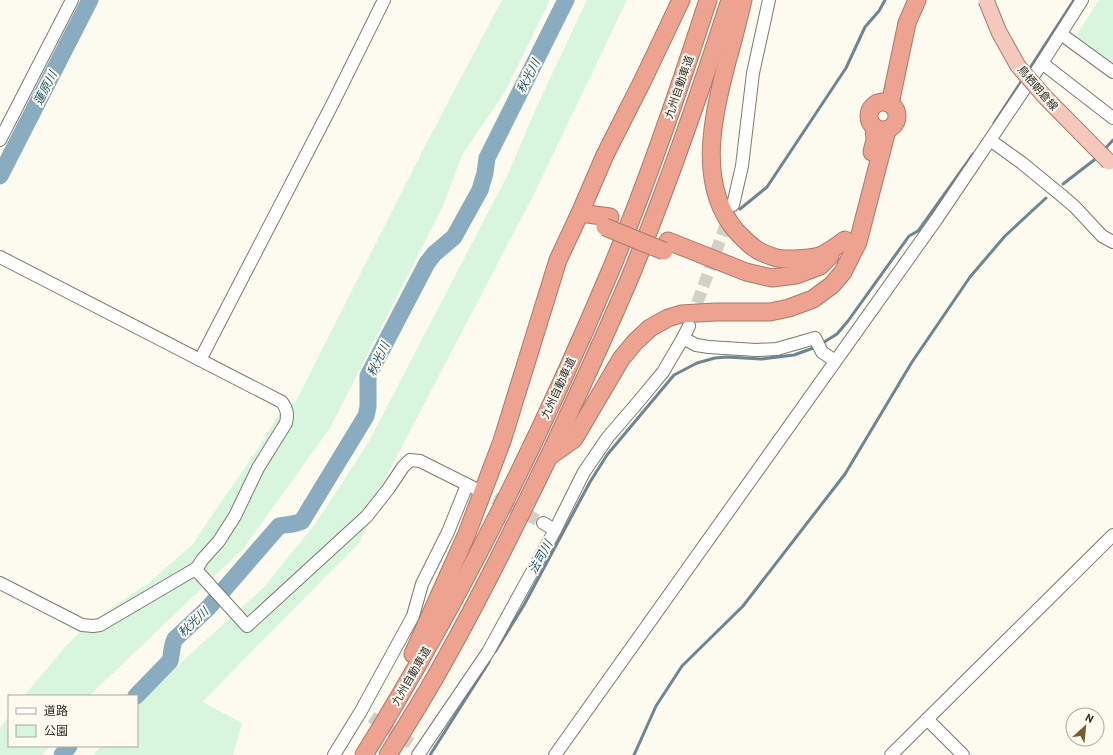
<svg xmlns="http://www.w3.org/2000/svg" width="1113" height="755" viewBox="0 0 1113 755" font-family="'PT Sans','Noto Sans JP',sans-serif">
<style>
.green{fill:#d8f6de}
.lines{fill:none;stroke-linecap:round;stroke-linejoin:round}
.stream{stroke:#6e8592;stroke-width:3}
.river{stroke:#8aacc0;stroke-width:17}
.minor-tunnel{stroke:#d3d0c8;stroke-width:12;stroke-dasharray:12 6;stroke-linecap:butt}
.minor-casing{stroke:#7c7970;stroke-width:14}
.highway-casing{stroke:#a9796b;stroke-width:19}
.minor{stroke:#fff;stroke-width:12}
.highway{stroke:#eda390;stroke-width:17}
.major-bridge-casing{stroke:#a9796b;stroke-width:17;stroke-linecap:butt}
.highway-bridge-casing{stroke:#a9796b;stroke-width:19;stroke-linecap:butt}
.major-bridge{stroke:#f4c8bc;stroke-width:15}
.highway-bridge{stroke:#eda390;stroke-width:17}
.labels{text-anchor:middle;dominant-baseline:central;stroke-width:4;stroke-linejoin:round;paint-order:stroke}
.street-label{font-size:11px;fill:#2c2a27;stroke:#fdfaf0}
.water-label{font-size:12px;font-style:italic;fill:#185672;stroke:#fdfaf0}
</style>
<rect width="100%" height="100%" fill="#fdfaf0"/>
<!-- green -->
<g class="green">
<path d="M502 0H550L505 92 462 155 443 206 330 428 243 549 89 696H24L65 647 83 629 105 612 150 582 193 544 204 527 257 450 279 414 296 401 426 144Z"/>
<path d="M587 0H627L535 192 386 477 360 542 202 702 242 723 233 755H93L101 746H137V707L162 680 263 588 316 523 368 443 507 176 537 106Z"/>
<path d="M1099 0H1113V64L1076 36Z"/>
<path d="M9 716V746H49L42 755H0V729Z"/>
</g>
<g class="lines">
<!-- stream -->
<g class="stream">
<path d="M1028 71 1074 0"/>
<path d="M994 123 1023 79"/>
<path d="M1103 151 1113 140"/>
<path d="M1063 184 1098 157"/>
<path d="M740 209 767 187 846 68 865 27 879 11 885 0"/>
<path d="M821 344 837 334 848 321 909 236 918 231 973 154"/>
<path d="M495 652 524 605 590 482 607 455 674 375 697 363 715 358 727 357 761 359 794 355 816 347"/>
<path d="M430 755 489 662"/>
<path d="M634 755 656 706 682 666 743 606 845 474 912 362 970 277 1005 236 1046 198"/>
</g>
<!-- river -->
<g class="river">
<path d="M0 176 90 0"/>
<path d="M136 696 170 661C172 654 171 647 175 639L208 608 279 526C287 524 295 525 302 521L366 416 368 407V376L427 263 434 254 454 237 480 190 485 173 487 158 566 0"/>
<path d="M62 755 69 746"/>
</g>
<!-- minor-tunnel -->
<g class="minor-tunnel">
<path d="M691 320 730 213"/>
<path d="M478 490 543 523"/>
<path d="M371 717 412 744"/>
</g>
<!-- minor casing -->
<g class="minor-casing">
<g id="minor">
<path d="M1061 34 1113 72"/>
<path d="M1042 63 1113 118"/>
<path d="M0 140 72 0"/>
<path d="M990 140 1022 163 1061 195 1075 207 1102 236 1113 242"/>
<path d="M733 205 742 166 753 73 769 0"/>
<path d="M0 257 282 402C287 409 288 414 286 423L258 468 235 516 219 541 202 560 197 568 198 572 247 626 367 516 389 488 403 467 410 460 420 461 478 490"/>
<path d="M683 338 696 345 709 347 756 350 777 349 815 338 822 352 835 361"/>
<path d="M200 360 334 101 384 0"/>
<path d="M543 523 555 530"/>
<path d="M0 583 82 625 93 626 100 625 197 568"/>
<path d="M927 719 963 755"/>
<path d="M334 755 361 711 413 616 422 584 448 532 467 485"/>
<path d="M418 755 488 652 555 530 584 472 608 437 639 401 663 372 683 338 689 326"/>
<path d="M555 755 936 220 1042 63 1082 0"/>
<path d="M891 755 1113 535"/>
</g>
</g>
<!-- highway casing -->
<g class="highway-casing">
<g id="highway">
<path d="M743 0C738 21 733 41 727 62 713 116 696 185 737 232 745 240 753 249 763 253 768 255 773 257 777 258 787 260 813 259 822 255 830 251 838 245 845 240"/>
<circle cx="883" cy="116" r="14"/>
<path d="M890 104 907 23 917 0"/>
<path d="M872 152 875 140 874 127"/>
<path d="M580 213 610 217"/>
<path d="M668 241 746 272 772 278 796 275 820 266 830 256"/>
<path d="M550 456 574 439 621 359 635 342 650 328 668 318 681 314 716 312H770L789 308 813 299 832 285 843 272 858 242 887 130"/>
<path d="M413 654 466 536 502 441 558 260 580 213 605 155 643 80 681 0"/>
<path d="M364 755C460 600 541 436 612 267 648 180 679 90 708 0"/>
<path d="M388 755C408 723 428 691 446 658 484 590 518 520 552 450 579 392 606 334 631 275 668 185 700 93 730 0"/>
</g>
</g>
<!-- minor -->
<use href="#minor" class="minor"/>
<!-- highway -->
<use href="#highway" class="highway"/>
<!-- major-bridge casing -->
<g class="major-bridge-casing">
<path id="major-bridge" d="M986 0 999 32 1018 66 1045 97 1109 162"/>
</g>
<!-- highway-bridge casing -->
<g class="highway-bridge-casing">
<path id="highway-bridge" d="M605 227 664 251"/>
</g>
<!-- major-bridge -->
<use href="#major-bridge" class="major-bridge"/>
<!-- highway-bridge -->
<use href="#highway-bridge" class="highway-bridge"/>
</g>
<g class="labels">
<!-- street labels -->
<g class="street-label">
<text transform="translate(679 87) rotate(-71)">九州自動車道</text>
<text transform="translate(1038 88) rotate(49)">鳥栖朝倉線</text>
<text transform="translate(558 388) rotate(-65)">九州自動車道</text>
<text transform="translate(411 676) rotate(-60)">九州自動車道</text>
</g>
<!-- water labels -->
<g class="water-label">
<text transform="translate(528 76) rotate(-63)">秋光川</text>
<text transform="translate(45 88) rotate(-63)">蓮原川</text>
<text transform="translate(378 359) rotate(-65)">秋光川</text>
<text transform="translate(540 557) rotate(-61)">法司川</text>
<text transform="translate(193 622) rotate(-44)">秋光川</text>
</g>
</g>
<!-- legend -->
<rect x="8" y="695" width="130" height="52" fill="#fdfaf0" stroke="#a9a7a0"/>
<rect x="16" y="708" width="20" height="6" fill="#ffffff" stroke="#a9a7a0"/>
<text x="44" y="715" font-size="12" fill="#2c2a27">道路</text>
<rect x="16" y="725" width="20" height="12" fill="#d8f6de" stroke="#a9a7a0"/>
<text x="44" y="735" font-size="12" fill="#2c2a27">公園</text>
<!-- north arrow -->
<g transform="translate(1085 727) rotate(27)"><circle r="19" fill="#fdfaf0" stroke="#a9a7a0"/>
<path d="M0-3L7 15L0 10L-7 15Z" fill="#755e2e"/>
<text y="-6" font-size="11" font-weight="bold" text-anchor="middle" fill="#2c2a27">N</text>
</g>
</svg>
